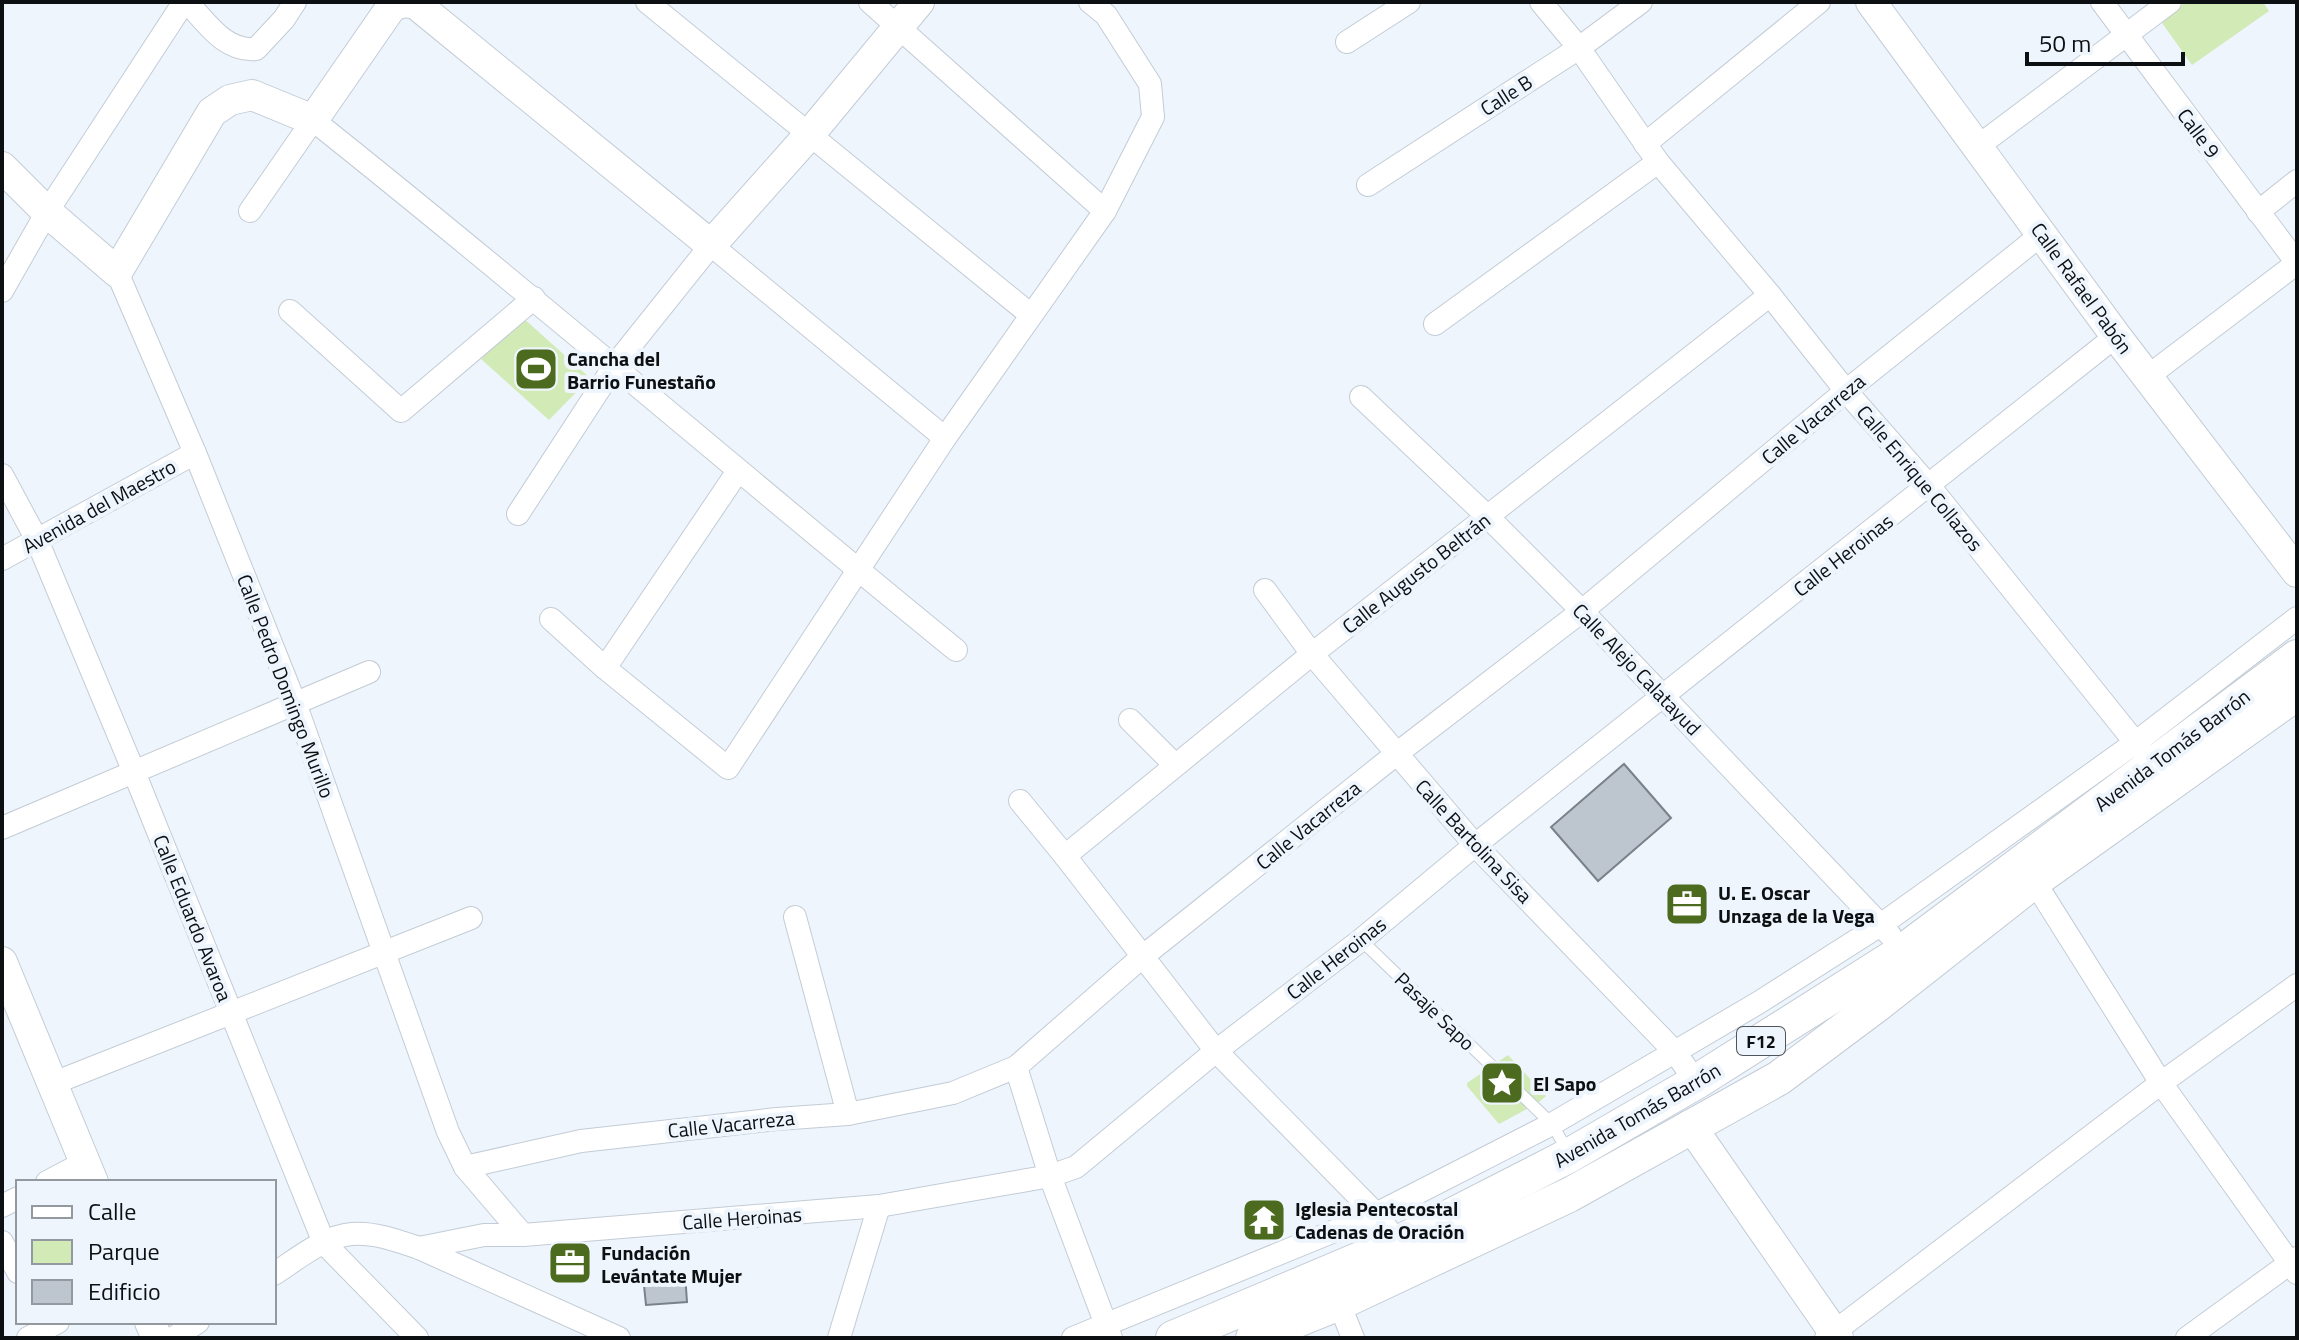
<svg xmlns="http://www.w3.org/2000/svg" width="2299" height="1340" viewBox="0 0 2299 1340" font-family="'Titillium Web',sans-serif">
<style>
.green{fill:#d1eab6}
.building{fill:#bdc5cf;stroke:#79818a;stroke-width:2}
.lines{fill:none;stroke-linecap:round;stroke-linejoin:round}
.lane-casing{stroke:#c3ccd6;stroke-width:13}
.street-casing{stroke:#c3ccd6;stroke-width:24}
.secondary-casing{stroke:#c3ccd6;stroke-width:32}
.primary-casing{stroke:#c3ccd6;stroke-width:36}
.lane{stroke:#fff;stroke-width:11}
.street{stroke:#fff;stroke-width:22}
.secondary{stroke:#fff;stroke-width:30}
.primary{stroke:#fff;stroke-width:34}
.labels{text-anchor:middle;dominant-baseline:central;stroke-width:8;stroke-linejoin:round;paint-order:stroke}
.shield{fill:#eef5fd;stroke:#505559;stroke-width:2}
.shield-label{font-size:18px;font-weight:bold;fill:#0d1013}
.street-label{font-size:20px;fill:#0d1013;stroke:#eef5fd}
.poi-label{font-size:20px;font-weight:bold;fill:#0d1013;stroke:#eef5fd;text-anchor:start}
</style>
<rect width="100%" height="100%" fill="#eef5fd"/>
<!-- green -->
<g class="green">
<path d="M2186 2H2263L2269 11 2192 65 2160 20Z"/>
<path d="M522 317 590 378 549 420 481 359Z"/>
<path d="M1508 1055 1546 1096 1538 1103 1499 1124 1467 1086V1083Z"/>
</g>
<!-- building -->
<g class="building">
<path d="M1624 764 1671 818 1598 881 1551 827Z"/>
<path d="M685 1273 687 1302 646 1305 643 1276Z"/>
</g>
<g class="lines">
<!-- lane casing -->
<g class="lane-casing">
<path id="lane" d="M1361 940 1552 1124 1567 1150"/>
</g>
<!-- street casing -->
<g class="street-casing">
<g id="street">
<path d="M187 2C207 23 225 52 256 49L284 19 295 2"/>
<path d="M647 2 1031 315"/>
<path d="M870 2 1105 211"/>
<path d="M1541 2 1579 48 1658 162 1770 295 1846 391 1930 487 2143 752"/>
<path d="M2102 2 2297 263"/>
<path d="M1347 42 1409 2"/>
<path d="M1645 144 1819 2"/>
<path d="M1977 147 2170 2"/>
<path d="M1368 185 1579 48 1641 2"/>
<path d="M250 211 313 120C531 293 741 475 956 650"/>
<path d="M2258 212 2297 181"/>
<path d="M117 272 195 453 295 703 448 1132 465 1167 523 1235"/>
<path d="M2 291 47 212 184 2"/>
<path d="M290 311 401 411 534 298"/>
<path d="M1435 324 1658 162"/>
<path d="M2147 377 2297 263"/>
<path d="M1361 397 1487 516 1582 611 1890 935"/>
<path d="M2 475 37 540 134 772 324 1243 417 1338"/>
<path d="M518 514 615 365 711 245 945 438"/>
<path d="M2 559 195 453"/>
<path d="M1265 590 1312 654 1475 845 1675 1052 1696 1082"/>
<path d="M551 619 605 668 728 768 945 438 1105 211 1153 117 1150 84 1106 15 1090 2"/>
<path d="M605 668 738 471"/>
<path d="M1130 720 1174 764"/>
<path d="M1020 801 1065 856 1216 1051 1376 1214 1398 1243"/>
<path d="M2 828 369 672"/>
<path d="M1065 856 1312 654 1770 295"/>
<path d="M2034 881 2161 1083 2297 1273"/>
<path d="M795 917 848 1114"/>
<path d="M1016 1067 1050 1176 1111 1338"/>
<path d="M54 1083 471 918"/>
<path d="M465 1167 581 1141 777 1119 848 1114 953 1093 1016 1067 1142 957 1395 755 1582 611 1846 391 2042 234"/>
<path d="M47 1182 85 1162"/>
<path d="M2 1206 18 1198"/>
<path d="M2 1242 18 1272"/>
<path d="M419 1248 484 1235H523L879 1206 1050 1176 1076 1167 1216 1051 1361 940 1475 845 2116 336"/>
<path d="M274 1274C296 1260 324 1236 352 1234 374 1232 398 1241 419 1248L619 1338"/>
<path d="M1339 1303 1353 1338"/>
<path d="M28 1338 58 1322"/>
<path d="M173 1338 198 1322"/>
<path d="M839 1338 879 1206"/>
<path d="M1073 1338 1376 1214 1552 1124 1758 1003 1882 924 2135 743 2297 618"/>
<path d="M1826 1338 2161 1083 2297 985"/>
<path d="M2187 1338 2297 1258"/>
</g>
</g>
<!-- secondary casing -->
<g class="secondary-casing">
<g id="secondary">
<path d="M1871 2 2116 336 2297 572"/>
<path d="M2 167 47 212 117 272 212 112 230 100 252 95 313 120 392 6 405 2 416 4 711 245 809 135 919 2"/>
<path d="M2 962 93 1182"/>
<path d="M1690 1125 1838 1338"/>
<path d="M150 1322 157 1338"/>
</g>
</g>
<!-- primary casing -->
<g class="primary-casing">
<g id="primary">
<path d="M1173 1338 1398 1243 1570 1155 1696 1082 1902 952 2297 657"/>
<path d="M1253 1338 1339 1303 1569 1195 1779 1078 1878 1004 2034 881 2297 693"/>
</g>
</g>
<!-- lane -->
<use href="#lane" class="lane"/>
<!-- street -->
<use href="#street" class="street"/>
<!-- secondary -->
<use href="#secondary" class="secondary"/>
<!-- primary -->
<use href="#primary" class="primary"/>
</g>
<!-- icons -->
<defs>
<g id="stadium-square" transform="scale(2.3)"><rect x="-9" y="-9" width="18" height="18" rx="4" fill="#4d6b1f" stroke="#eef5fd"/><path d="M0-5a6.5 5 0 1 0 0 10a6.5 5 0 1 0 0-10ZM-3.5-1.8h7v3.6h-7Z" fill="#fff"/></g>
<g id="office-square" transform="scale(2.3)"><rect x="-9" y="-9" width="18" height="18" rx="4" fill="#4d6b1f" stroke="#eef5fd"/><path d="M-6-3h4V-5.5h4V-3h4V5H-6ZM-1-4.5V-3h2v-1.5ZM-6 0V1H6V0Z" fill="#fff"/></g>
<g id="sight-square" transform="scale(2.3)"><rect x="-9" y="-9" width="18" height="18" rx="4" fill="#4d6b1f" stroke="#eef5fd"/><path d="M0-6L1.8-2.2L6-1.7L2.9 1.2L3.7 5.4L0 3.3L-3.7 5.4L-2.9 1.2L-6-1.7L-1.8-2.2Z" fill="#fff"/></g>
<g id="temple-square" transform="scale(2.3)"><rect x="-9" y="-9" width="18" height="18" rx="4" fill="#4d6b1f" stroke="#eef5fd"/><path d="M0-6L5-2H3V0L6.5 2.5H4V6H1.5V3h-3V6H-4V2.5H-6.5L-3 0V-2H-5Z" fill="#fff"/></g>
</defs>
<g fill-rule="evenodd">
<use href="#stadium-square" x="536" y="369"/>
<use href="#office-square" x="1687" y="904"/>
<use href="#sight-square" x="1502" y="1083"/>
<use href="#temple-square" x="1264" y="1220"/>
<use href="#office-square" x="570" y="1263"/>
</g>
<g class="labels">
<!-- shield labels -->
<rect class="shield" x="1737" y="1027" width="48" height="28" rx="6"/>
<g class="shield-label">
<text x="1761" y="1041">F12</text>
</g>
<!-- street labels -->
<g class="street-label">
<text transform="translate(1506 95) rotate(-33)">Calle B</text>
<text transform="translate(2199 133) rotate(53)">Calle 9</text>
<text transform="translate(2082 288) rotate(54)">Calle Rafael Pabón</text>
<text transform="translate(1813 419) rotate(-40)">Calle Vacarreza</text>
<text transform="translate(1920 478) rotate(50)">Calle Enrique Collazos</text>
<text transform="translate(99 506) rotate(-29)">Avenida del Maestro</text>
<text transform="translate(1843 555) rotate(-38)">Calle Heroinas</text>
<text transform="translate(1416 573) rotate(-38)">Calle Augusto Beltrán</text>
<text transform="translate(1637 669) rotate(46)">Calle Alejo Calatayud</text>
<text transform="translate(286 686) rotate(69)">Calle Pedro Domingo Murillo</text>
<text transform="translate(2172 750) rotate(-37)">Avenida Tomás Barrón</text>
<text transform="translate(1308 825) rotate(-39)">Calle Vacarreza</text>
<text transform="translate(1474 841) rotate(47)">Calle Bartolina Sisa</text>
<text transform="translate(193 918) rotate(68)">Calle Eduardo Avaroa</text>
<text transform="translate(1336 958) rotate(-38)">Calle Heroinas</text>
<text transform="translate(1435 1011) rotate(44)">Pasaje Sapo</text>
<text transform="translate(1637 1115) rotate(-30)">Avenida Tomás Barrón</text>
<text transform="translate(731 1124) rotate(-6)">Calle Vacarreza</text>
<text transform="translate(742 1218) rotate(-4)">Calle Heroinas</text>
</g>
<!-- poi labels -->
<g class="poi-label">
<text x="567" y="358">Cancha del<tspan x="567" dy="23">Barrio Funestaño</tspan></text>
<text x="1718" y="892">U. E. Oscar<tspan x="1718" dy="23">Unzaga de la Vega</tspan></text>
<text x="1533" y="1083">El Sapo</text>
<text x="1295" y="1208">Iglesia Pentecostal<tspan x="1295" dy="23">Cadenas de Oración</tspan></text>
<text x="601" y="1252">Fundación<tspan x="601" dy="23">Levántate Mujer</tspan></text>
</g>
</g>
<!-- border -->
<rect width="2299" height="1340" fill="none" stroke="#0d1013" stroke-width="8"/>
<!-- legend -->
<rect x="16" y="1180" width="260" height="144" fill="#eef5fd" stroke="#94999f" stroke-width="2"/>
<rect x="32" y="1206" width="40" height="12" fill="#ffffff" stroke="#94999f" stroke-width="2"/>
<text x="88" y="1220" font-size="24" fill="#0d1013">Calle</text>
<rect x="32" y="1240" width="40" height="24" fill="#d1eab6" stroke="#94999f" stroke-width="2"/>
<text x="88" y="1260" font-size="24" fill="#0d1013">Parque</text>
<rect x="32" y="1280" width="40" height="24" fill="#bdc5cf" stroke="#94999f" stroke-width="2"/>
<text x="88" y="1300" font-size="24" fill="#0d1013">Edificio</text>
<!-- scale -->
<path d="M2027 52v12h156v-12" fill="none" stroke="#0d1013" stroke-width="4"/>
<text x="2039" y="52" font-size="24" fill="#0d1013" stroke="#eef5fd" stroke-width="6" paint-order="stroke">50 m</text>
</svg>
